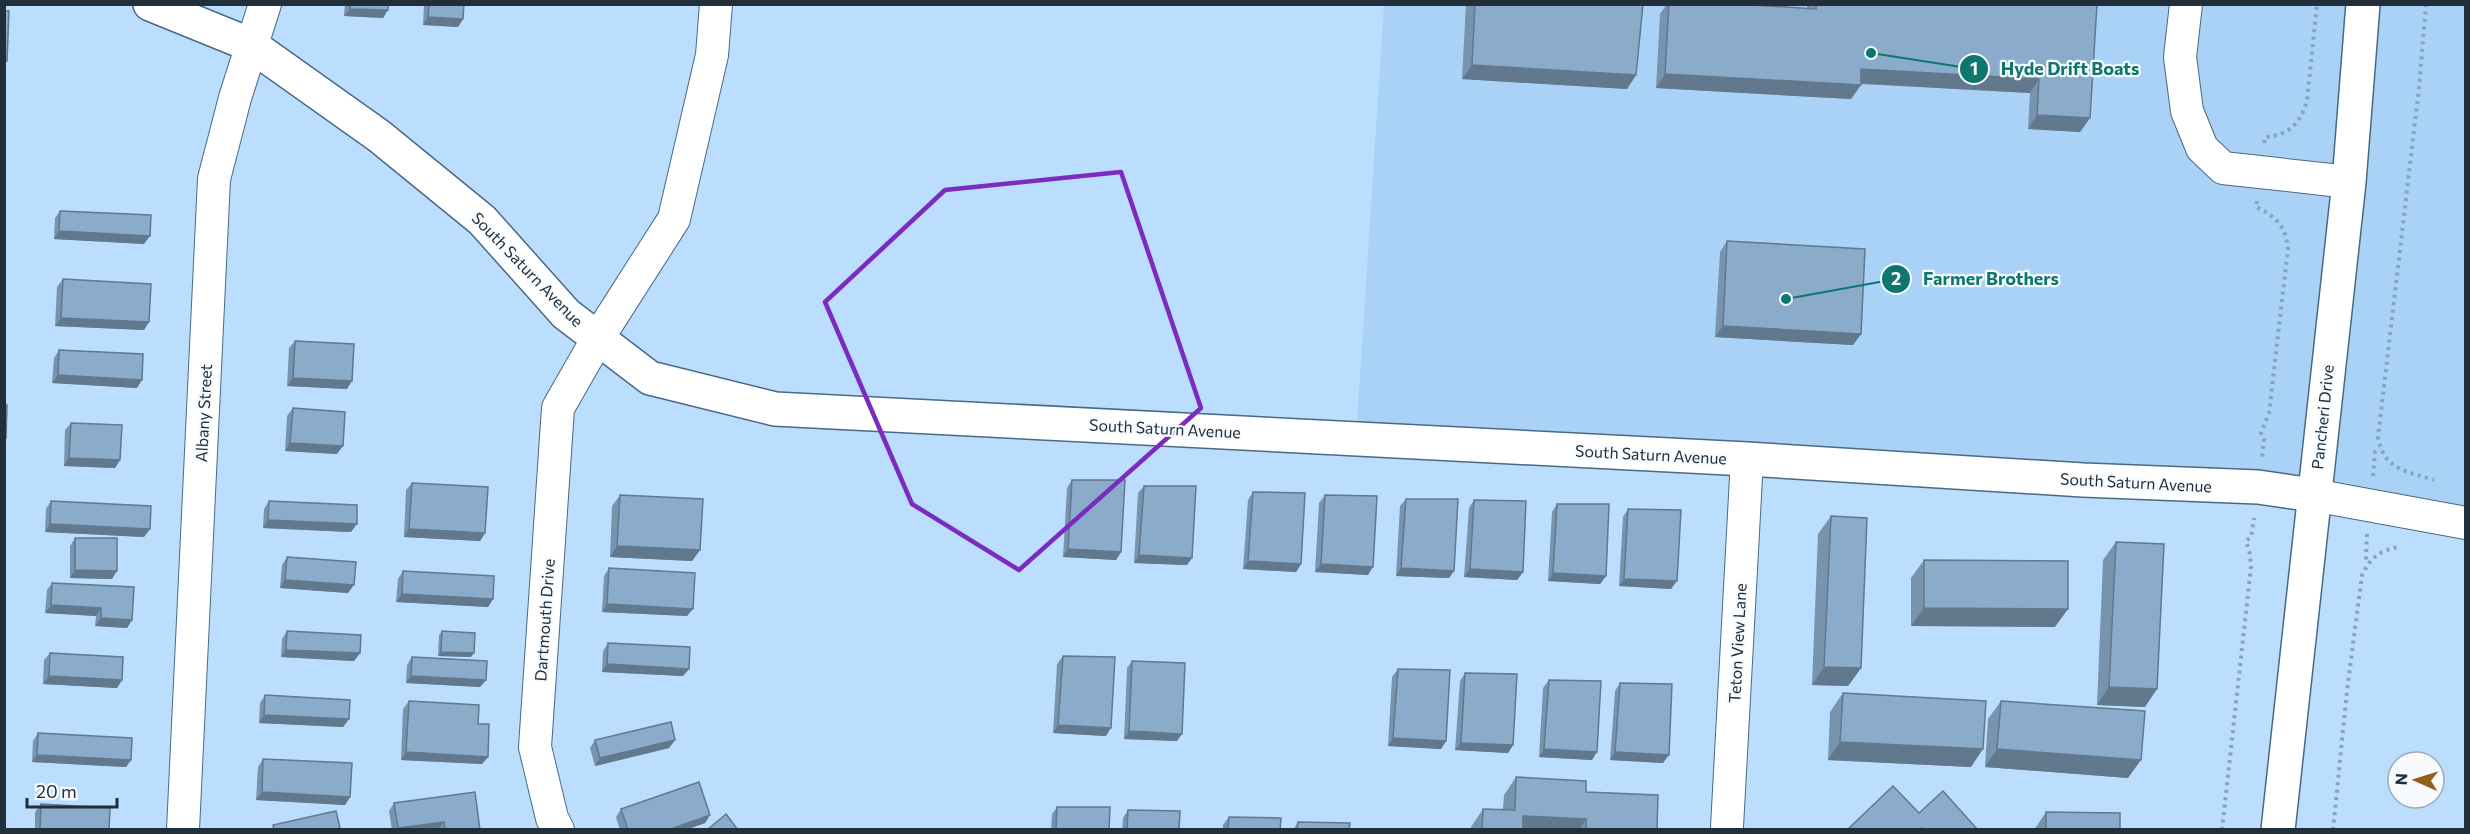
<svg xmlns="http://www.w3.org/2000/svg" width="2470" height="834" viewBox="0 0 2470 834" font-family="Commissioner,sans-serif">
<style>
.built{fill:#a9d2f6}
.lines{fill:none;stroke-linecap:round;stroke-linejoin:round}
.minor-casing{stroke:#4a6985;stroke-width:34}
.tertiary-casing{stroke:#4a6985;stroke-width:36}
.secondary-casing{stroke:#4a6985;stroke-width:36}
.path{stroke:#87a3bc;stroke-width:4;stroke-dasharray:3 4.5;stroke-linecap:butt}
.minor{stroke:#fff;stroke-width:32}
.tertiary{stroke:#fff;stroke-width:33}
.secondary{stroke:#fff;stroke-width:33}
.wall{fill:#7793ae}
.shaded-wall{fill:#61788d}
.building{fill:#8aabca;stroke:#61788d;stroke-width:1.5}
.marked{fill:none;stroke:#7b2cbf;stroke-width:4.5;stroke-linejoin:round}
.labels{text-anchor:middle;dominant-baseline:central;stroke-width:4.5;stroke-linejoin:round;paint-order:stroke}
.street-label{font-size:16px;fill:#212f3b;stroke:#f7fbfe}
.leader{fill:none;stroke:#0f766e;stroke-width:2}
.callout-dot{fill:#0f766e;stroke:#f7fbfe;stroke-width:2}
.mark-label{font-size:18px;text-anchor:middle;font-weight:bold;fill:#fff}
.callout-label{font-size:18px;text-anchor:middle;font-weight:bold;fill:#0f766e;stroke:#f7fbfe;stroke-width:4.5;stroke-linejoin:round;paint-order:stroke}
</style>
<rect width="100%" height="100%" fill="#bbdefe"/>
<!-- built -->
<path class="built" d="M1384 5H2465V508L1356 438Z"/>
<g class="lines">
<!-- minor casing -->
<g class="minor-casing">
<g id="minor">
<path d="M2186 4 2180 57 2187 111 2202 148 2223 168 2349 182"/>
<path d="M2313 495 2466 523"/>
<path d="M1727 827 1747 459"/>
<path d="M183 830 214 179 235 98 265 4"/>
<path d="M558 830 552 818 535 747 558 408 598 338 674 219 712 55 716 4"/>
</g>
</g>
<!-- tertiary casing -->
<g class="tertiary-casing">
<path id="tertiary" d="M150 4 251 45 379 136 482 220 566 314 650 378 775 409 1747 459 2083 480 2258 487 2313 495"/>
</g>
<!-- secondary casing -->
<g class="secondary-casing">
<path id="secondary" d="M2278 830 2349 182 2363 4"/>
</g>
<!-- path -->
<g class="path">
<path d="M2426 4 2419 88 2378 437C2384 470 2406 471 2434 480"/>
<path d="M2264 143 2265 137C2289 135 2300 124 2307 101L2317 4"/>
<path d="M2257 201 2256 207C2276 216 2286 227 2288 249L2269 413 2261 433 2264 439 2262 457"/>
<path d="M2373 476 2375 452 2380 448"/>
<path d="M2367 534 2366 558 2368 563"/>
<path d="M2222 830 2251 567 2250 554 2246 541 2251 537 2254 518"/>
<path d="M2333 830 2347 691 2362 575C2370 558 2380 550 2399 547"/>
</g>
<!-- minor -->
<use href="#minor" class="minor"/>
<!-- tertiary -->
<use href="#tertiary" class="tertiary"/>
<!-- secondary -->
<use href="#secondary" class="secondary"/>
</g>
<!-- wall -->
<g class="wall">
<path d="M345 4H388L383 18 344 16Z"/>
<path d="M424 4H464L463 19 458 27 423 25Z"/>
<path d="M1466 4H1643L1636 75 1627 89 1462 79Z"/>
<path d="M1667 4H1739L1807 8V4H2097L2090 118 2080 132 2028 129 2030 93 1861 84 1851 99 1656 88 1660 14Z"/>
<path d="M60 211 144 244 54 239 55 218Z"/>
<path d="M1727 241 1861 334 1853 345 1715 337 1720 252Z"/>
<path d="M63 279 144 330 55 326 57 287Z"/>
<path d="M295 341 347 389 287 386 289 348Z"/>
<path d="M59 350 137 388 52 383 54 358Z"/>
<path d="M293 408 337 454 285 451 287 416Z"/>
<path d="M71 423 120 460 115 468 64 466 65 430Z"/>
<path d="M1072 480 1121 552 1116 560 1063 557 1067 488Z"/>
<path d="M412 483 485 533 480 541 404 537 406 490Z"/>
<path d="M1144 486 1192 558 1187 565 1134 563 1138 493Z"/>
<path d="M1253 492 1301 564 1296 572 1243 569 1248 500Z"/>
<path d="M620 495 700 550 692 561 610 557 612 506Z"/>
<path d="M1325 495 1368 575 1315 572 1319 503Z"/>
<path d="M1406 499 1449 578 1396 576 1400 506Z"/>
<path d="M1474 500 1523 572 1517 580 1464 577 1469 508Z"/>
<path d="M51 501 144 537 45 532 46 509Z"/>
<path d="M269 501 351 532 263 528 264 509Z"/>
<path d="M1557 504 1606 576 1600 584 1548 581 1552 512Z"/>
<path d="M1628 509 1671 589 1619 586 1623 517Z"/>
<path d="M1831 516 1861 668 1848 686 1812 685 1818 534Z"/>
<path d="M75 538 112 579 70 578V546Z"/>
<path d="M2116 542 2145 707 2097 705 2103 560Z"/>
<path d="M287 557 348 593 280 588 282 565Z"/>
<path d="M1924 560 2055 627 1911 626V578Z"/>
<path d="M609 568 687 616 602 612 604 576Z"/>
<path d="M403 571 493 599 488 607 396 602 398 579Z"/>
<path d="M52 583 132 620 127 628 95 626 96 616 45 613 47 590Z"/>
<path d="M287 631 360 653 354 661 281 657 282 639Z"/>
<path d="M442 631 471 657 438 656 439 635Z"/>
<path d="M608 643 689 669 683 676 602 672 603 651Z"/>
<path d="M50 653 122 680 117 688 43 684 44 660Z"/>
<path d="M1063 656 1106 736 1053 733 1057 664Z"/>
<path d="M412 657 486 680 480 687 406 683 407 665Z"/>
<path d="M1132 661 1177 741 1124 739 1127 668Z"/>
<path d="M1398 669 1446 741 1441 749 1388 746 1392 677Z"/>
<path d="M1465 673 1513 745 1508 753 1455 750 1460 681Z"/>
<path d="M1549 680 1592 760 1539 757 1543 688Z"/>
<path d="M1620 683 1663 763 1610 760 1615 691Z"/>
<path d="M1843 693 1971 767 1828 760 1830 712Z"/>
<path d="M265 695 349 719 343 727 259 723 260 703Z"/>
<path d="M409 701 478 724 488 757 482 764 401 760 403 709Z"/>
<path d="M2001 701 2128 778 1985 767 1988 719Z"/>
<path d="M38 733 131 760 126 767 32 762 33 741Z"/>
<path d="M595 740H675L669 748 595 766 590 748Z"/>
<path d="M263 759 350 797 345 805 256 800 258 767Z"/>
<path d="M1516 777 1586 792 1657 830H1471V827L1483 809 1503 810 1504 795Z"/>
<path d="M394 803 480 830H392L389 811Z"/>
<path d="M41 804 109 830H35V812Z"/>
<path d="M1057 807 1109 830H1051L1052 814Z"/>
<path d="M621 809 710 815 705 823 685 830H620L616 817Z"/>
<path d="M1128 810 1179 830H1122L1123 818Z"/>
<path d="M2046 812 2120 830H2034Z"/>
<path d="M1229 817 1280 830H1223V825Z"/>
<path d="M1298 822 1349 830H1293Z"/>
</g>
<!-- shaded-wall -->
<g class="shaded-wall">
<path d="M350 9 388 10 383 18 344 16Z"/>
<path d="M428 17 463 19 458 27 423 25Z"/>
<path d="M1472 65 1636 75 1627 89 1462 79Z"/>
<path d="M1861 69 2039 79 2030 93 1852 83Z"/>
<path d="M1665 74 1861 85 1851 99 1656 88Z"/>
<path d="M2037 115 2090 118 2080 132 2028 129Z"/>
<path d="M59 231 150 236 144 244 54 239Z"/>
<path d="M61 318 149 322 144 330 55 326Z"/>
<path d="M1723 326 1861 334 1853 345 1715 337Z"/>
<path d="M58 375 142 380 137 388 52 383Z"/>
<path d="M293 378 352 381 347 389 287 386Z"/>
<path d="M290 443 343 446 337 454 285 451Z"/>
<path d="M69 458 120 460 115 468 64 466Z"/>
<path d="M268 520 357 524 351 532 263 528Z"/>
<path d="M50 524 150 529 144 537 45 532Z"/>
<path d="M409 529 485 533 480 541 404 537Z"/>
<path d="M617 546 700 550 692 561 610 557Z"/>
<path d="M1068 549 1121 552 1116 560 1063 557Z"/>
<path d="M1139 555 1192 558 1187 565 1134 563Z"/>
<path d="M1248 561 1301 564 1296 572 1243 569Z"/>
<path d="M1321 564 1373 567 1368 575 1315 572Z"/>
<path d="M1401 568 1454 571 1449 578 1396 576Z"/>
<path d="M1470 569 1523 572 1517 580 1464 577Z"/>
<path d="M75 570 117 571 112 579 70 578Z"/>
<path d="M1553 573 1606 576 1600 584 1548 581Z"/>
<path d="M1624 579 1677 581 1671 589 1619 586Z"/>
<path d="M285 580 354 585 348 593 280 588Z"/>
<path d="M402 594 493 599 488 607 396 602Z"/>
<path d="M607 604 693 609 687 616 602 612Z"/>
<path d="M51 605 101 608 96 616 45 613Z"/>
<path d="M1924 608 2068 609 2055 627 1911 626Z"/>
<path d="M101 618 132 620 127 628 95 626Z"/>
<path d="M286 650 360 653 354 661 281 657Z"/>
<path d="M441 652 474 653 471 657 438 656Z"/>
<path d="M607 664 689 669 683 676 602 672Z"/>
<path d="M1824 667 1861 668 1848 686 1812 685Z"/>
<path d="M49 676 122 680 117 688 43 684Z"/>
<path d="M411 676 486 680 480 687 406 683Z"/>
<path d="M2109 687 2157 689 2145 707 2097 705Z"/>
<path d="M264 715 349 719 343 727 259 723Z"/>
<path d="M1058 725 1111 728 1106 736 1053 733Z"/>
<path d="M1129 731 1182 734 1177 741 1124 739Z"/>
<path d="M1393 738 1446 741 1441 749 1388 746Z"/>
<path d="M675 740 669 748 595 766 600 758Z"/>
<path d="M1840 742 1983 749 1971 767 1828 760Z"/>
<path d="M1461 743 1513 745 1508 753 1455 750Z"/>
<path d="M1544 749 1597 752 1592 760 1539 757Z"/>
<path d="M1997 749 2141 760 2128 778 1985 767Z"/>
<path d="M406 752 488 757 482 764 401 760Z"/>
<path d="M1615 752 1669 755 1663 763 1610 760Z"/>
<path d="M37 755 131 760 126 767 32 762Z"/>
<path d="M262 792 350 797 345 805 256 800Z"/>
<path d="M710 815 705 823 685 830H668Z"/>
<path d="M1523 816 1586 819 1579 830H1514Z"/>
<path d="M444 822 438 829 397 830 398 828Z"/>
</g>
<!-- building -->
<g class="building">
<path d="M350 4H388V10L350 9Z"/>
<path d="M429 4H464L463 19 428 17Z"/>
<path d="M1475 4H1643L1636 75 1472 65Z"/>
<path d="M1669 4H1739L1816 9V4H2097L2090 118 2037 115 2039 79 1861 69V85L1665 74Z"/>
<path d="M4 11H9L7 61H4Z"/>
<path d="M60 211 151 215 150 236 59 231Z"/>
<path d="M1727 241 1865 249 1861 334 1723 326Z"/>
<path d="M63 279 151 284 149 322 61 318Z"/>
<path d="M295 341 354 344 352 381 293 378Z"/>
<path d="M59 350 143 354 142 380 58 375Z"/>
<path d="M4 404 7 405 6 438H4Z"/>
<path d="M293 408 345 412 343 446 290 443Z"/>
<path d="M71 423 122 425 120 460 69 458Z"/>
<path d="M1072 480H1125L1121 552 1068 549Z"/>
<path d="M412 483 488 487 485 533 409 529Z"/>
<path d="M1144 486H1196L1192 558 1139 555Z"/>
<path d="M1253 492 1305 493 1301 564 1248 561Z"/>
<path d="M620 495 703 499 700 550 617 546Z"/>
<path d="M1325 495 1377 496 1373 567 1321 564Z"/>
<path d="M1406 499H1458L1454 571 1401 568Z"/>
<path d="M1474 500 1526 501 1523 572 1470 569Z"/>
<path d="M51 501 151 506 150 529 50 524Z"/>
<path d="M269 501 357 505V524L268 520Z"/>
<path d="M1557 504H1609L1606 576 1553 573Z"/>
<path d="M1628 509 1681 510 1677 581 1624 579Z"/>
<path d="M1831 516 1867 518 1861 668 1824 667Z"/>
<path d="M75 538H117V571L75 570Z"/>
<path d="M2116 542 2164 544 2157 689 2109 687Z"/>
<path d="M287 557 356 562 354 585 285 580Z"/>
<path d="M1924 560 2068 561V609L1924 608Z"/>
<path d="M609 568 695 573 693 609 607 604Z"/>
<path d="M403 571 494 576 493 599 402 594Z"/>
<path d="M52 583 134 587 132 620 101 618V608L51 605Z"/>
<path d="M287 631 361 635 360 653 286 650Z"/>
<path d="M442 631 475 633 474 653 441 652Z"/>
<path d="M608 643 690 647 689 669 607 664Z"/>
<path d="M50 653 123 657 122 680 49 676Z"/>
<path d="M1063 656 1115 657 1111 728 1058 725Z"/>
<path d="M412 657 487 661 486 680 411 676Z"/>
<path d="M1132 661 1185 663 1182 734 1129 731Z"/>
<path d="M1398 669 1450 670 1446 741 1393 738Z"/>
<path d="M1465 673 1517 674 1513 745 1461 743Z"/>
<path d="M1549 680 1601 681 1597 752 1544 749Z"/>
<path d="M1620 683 1672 684 1669 755 1615 752Z"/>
<path d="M1843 693 1986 701 1983 749 1840 742Z"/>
<path d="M265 695 350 700 349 719 264 715Z"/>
<path d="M409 701 479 705 478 724H489L488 757 406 752Z"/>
<path d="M2001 701 2145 711 2141 760 1997 749Z"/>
<path d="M671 722 675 740 600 758 595 740Z"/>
<path d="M38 733 132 738 131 760 37 755Z"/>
<path d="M263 759 352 763 350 797 262 792Z"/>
<path d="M1516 777 1586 781V792L1658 795 1657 830 1586 829V819L1523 816V830H1482L1483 809 1515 810Z"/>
<path d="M699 782 710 815 668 830H628L621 809Z"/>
<path d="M1893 786 1919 813 1943 791 1978 830H1923L1922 828 1920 830H1847Z"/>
<path d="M475 792 480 830H445L444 822 398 828 394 803Z"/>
<path d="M41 804 110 808 109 830H40Z"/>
<path d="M1057 807H1110L1109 830H1056Z"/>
<path d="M1128 810 1180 811 1179 830H1127Z"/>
<path d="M336 811 340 828 334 830H274L273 825Z"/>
<path d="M2046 812 2120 813V830H2046Z"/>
<path d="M726 814 738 830H707Z"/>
<path d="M1229 817 1281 818 1280 830H1228Z"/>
<path d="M1298 822 1350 823 1349 830H1297Z"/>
</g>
<!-- marked area -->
<path class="marked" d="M1121 172 1201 408 1019 570 912 504 825 302 945 190Z"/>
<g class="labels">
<!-- street labels -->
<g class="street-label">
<text transform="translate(528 269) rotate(46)">South Saturn Avenue</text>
<text transform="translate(203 413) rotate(-87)">Albany Street</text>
<text transform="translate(2322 417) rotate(-84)">Pancheri Drive</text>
<text transform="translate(1165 428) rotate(3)">South Saturn Avenue</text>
<text transform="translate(1651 454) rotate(3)">South Saturn Avenue</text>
<text transform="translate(2136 482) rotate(3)">South Saturn Avenue</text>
<text transform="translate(544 620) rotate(-86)">Dartmouth Drive</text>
<text transform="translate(1737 643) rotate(-87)">Teton View Lane</text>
</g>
</g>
<!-- callouts -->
<path class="leader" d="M1871 53L1974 69M1786 299L1896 279"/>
<g class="callout-dot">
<circle cx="1871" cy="53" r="6"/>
<circle cx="1786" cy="299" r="6"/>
<circle cx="1974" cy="69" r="15"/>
<circle cx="1896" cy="279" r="15"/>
</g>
<g class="mark-label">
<text x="1974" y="75">1</text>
<text x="1896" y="285">2</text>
</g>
<g class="callout-label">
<text x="2070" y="75">Hyde Drift Boats</text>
<text x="1991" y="285">Farmer Brothers</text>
</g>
<!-- border -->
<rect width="2470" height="834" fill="none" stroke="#212f3b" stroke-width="12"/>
<!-- north arrow -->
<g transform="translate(2416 780) rotate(273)"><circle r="28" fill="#f7fbfe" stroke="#a1a9b0" stroke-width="1.5"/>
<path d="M0-4.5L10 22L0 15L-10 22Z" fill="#955e18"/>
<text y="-9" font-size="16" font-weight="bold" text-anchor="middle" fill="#212f3b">N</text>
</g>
<!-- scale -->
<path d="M27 798v9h90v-9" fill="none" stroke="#212f3b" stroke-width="3"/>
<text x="36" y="798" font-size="18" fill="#212f3b" stroke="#f7fbfe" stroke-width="4.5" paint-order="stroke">20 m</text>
</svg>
